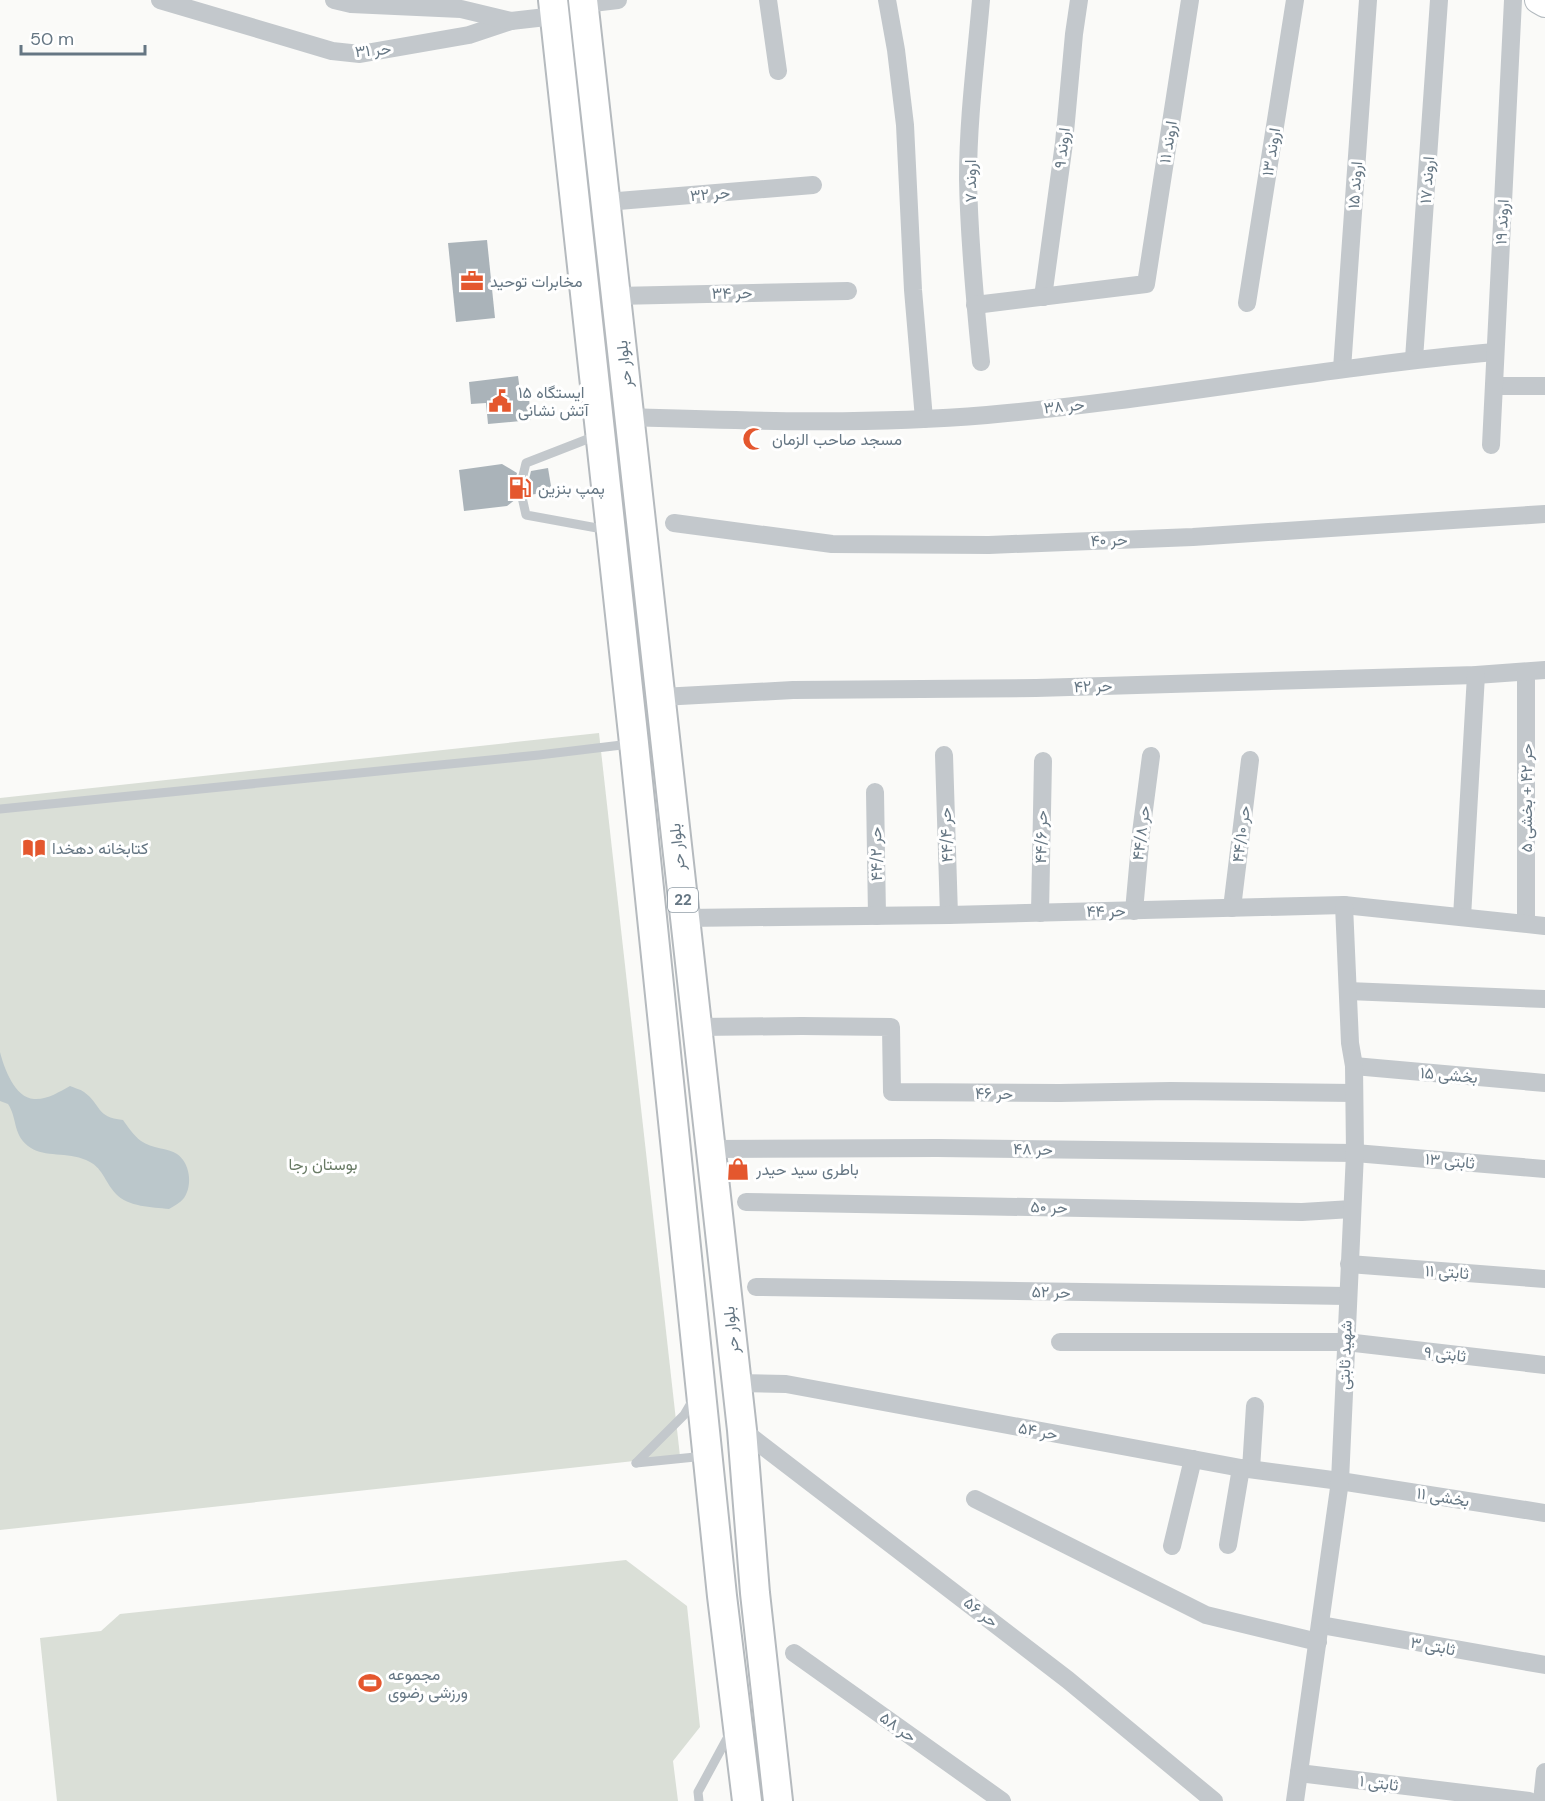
<svg xmlns="http://www.w3.org/2000/svg" width="1545" height="1801" viewBox="0 0 1545 1801" font-family="'DM Sans',Vazirmatn,sans-serif">
<style>
.green{fill:#dadfd7}
.water{fill:#bbc7cb}
.building{fill:#aab3b9}
.lines{fill:none;stroke-linecap:round;stroke-linejoin:round}
.secondary-casing{stroke:#b3babf;stroke-width:28}
.primary-casing{stroke:#b5babe;stroke-width:32}
.lane{stroke:#c3c8cc;stroke-width:9}
.street{stroke:#c3c8cc;stroke-width:18}
.secondary{stroke:#fff;stroke-width:26}
.primary{stroke:#fff;stroke-width:28}
.labels{text-anchor:middle;dominant-baseline:central;stroke-width:6;stroke-linejoin:round;paint-order:stroke}
.shield{fill:#fff;stroke:#939fa8;stroke-width:1.5}
.shield-label{font-size:15px;font-weight:bold;fill:#657683}
.street-label{font-size:16px;fill:#657683;stroke:#fff}
.poi-label{font-size:16px;fill:#657683;stroke:#fff;text-anchor:start}
.park-label{font-size:16px;fill:#687a64;stroke:#fff}
</style>
<rect width="100%" height="100%" fill="#fafaf8"/>
<!-- green -->
<g class="green">
<path d="M599 733 680 1456 0 1530V798Z"/>
<path d="M626 1560 687 1606 700 1727 673 1761 678 1801H57L40 1638 101 1631 120 1614Z"/>
</g>
<!-- water -->
<path class="water" d="M0 1052C4 1068 15 1098 34 1099 47 1100 59 1092 70 1086 74 1088 80 1089 84 1092 102 1105 95 1117 123 1120 128 1127 134 1136 141 1141 152 1149 168 1148 177 1154 190 1163 193 1185 184 1198 180 1203 174 1206 169 1209 152 1207 128 1207 116 1194 104 1181 103 1167 86 1160 68 1152 44 1157 31 1148 12 1136 18 1119 8 1104L0 1101Z"/>
<!-- building -->
<g class="building">
<path d="M487 240 495 318 456 322 448 243Z"/>
<path d="M518 376 521 399 529 398 531 420 488 424 486 403 471 404 469 382Z"/>
<path d="M502 464 517 473 513 487 516 499 507 506 464 511 459 470Z"/>
<path d="M548 468 552 492 528 495 527 488 531 471Z"/>
</g>
<g class="lines">
<!-- secondary casing -->
<g class="secondary-casing">
<path id="secondary" d="M1538 0 1545 4"/>
</g>
<!-- primary casing -->
<g class="primary-casing">
<g id="primary">
<path d="M553 0 634 743 722 1596 747 1801"/>
<path d="M583 0 742 1430 755 1593 778 1801"/>
</g>
</g>
<!-- lane -->
<g class="lane">
<path d="M598 435 526 463 520 488 526 515 608 530"/>
<path d="M0 809 539 755 630 744"/>
<path d="M636 1463 684 1415 694 1398"/>
<path d="M636 1463 705 1456"/>
<path d="M699 1801 698 1792 730 1733"/>
</g>
<!-- street -->
<g class="street">
<path d="M160 0 332 51 360 54 469 35 511 21 555 16"/>
<path d="M334 0 351 4 461 9 511 21"/>
<path d="M768 0 778 71"/>
<path d="M887 0 896 50 905 125 913 290 924 419"/>
<path d="M981 0C976 59 968 119 968 179 969 240 975 302 981 362"/>
<path d="M584 4 618 0"/>
<path d="M606 202 813 185"/>
<path d="M616 296 848 291"/>
<path d="M1043 297 1064 143 1074 34 1079 0"/>
<path d="M1247 303 1295 0"/>
<path d="M975 305 1146 284 1190 0"/>
<path d="M1414 359 1439 0"/>
<path d="M1342 369 1368 0"/>
<path d="M1494 386H1545"/>
<path d="M630 417C749 421 868 425 987 415 1157 400 1325 367 1495 352"/>
<path d="M1491 445 1513 0"/>
<path d="M674 523 832 544 989 545 1193 537 1545 514"/>
<path d="M1526 672V923"/>
<path d="M661 697 793 690 1036 688 1476 675 1545 670"/>
<path d="M944 755 949 915"/>
<path d="M875 792 877 916"/>
<path d="M1232 908 1250 760"/>
<path d="M1134 911 1141 833 1151 756"/>
<path d="M1040 913 1043 761"/>
<path d="M1462 917 1476 675"/>
<path d="M685 918 949 915 1344 905 1545 926"/>
<path d="M1348 991 1545 999"/>
<path d="M697 1027 802 1026 891 1027 892 1092 1060 1093 1170 1091 1354 1093"/>
<path d="M1354 1066 1545 1083"/>
<path d="M711 1149 937 1148 1355 1153 1545 1169"/>
<path d="M746 1202 1302 1212 1352 1209"/>
<path d="M1349 1264 1545 1279"/>
<path d="M756 1287 1347 1296"/>
<path d="M1060 1342H1346L1545 1365"/>
<path d="M737 1383 786 1384 1241 1468 1340 1481 1545 1513"/>
<path d="M742 1430 1068 1680 1214 1801"/>
<path d="M1251 1469 1255 1406"/>
<path d="M975 1499 1206 1615 1318 1642"/>
<path d="M1228 1545 1241 1468"/>
<path d="M1172 1546 1193 1459"/>
<path d="M1321 1625 1545 1665"/>
<path d="M794 1653 1002 1801"/>
<path d="M1299 1773 1529 1801"/>
<path d="M1295 1801 1340 1481 1355 1153 1354 1066 1350 1043 1344 905"/>
<path d="M1542 1801 1545 1772"/>
</g>
<!-- secondary -->
<use href="#secondary" class="secondary"/>
<!-- primary -->
<use href="#primary" class="primary"/>
</g>
<!-- icons -->
<defs>
<g id="office-bare" transform="scale(1.8)"><path d="M-6-3h4V-5.5h4V-3h4V5H-6ZM-1-4.5V-3h2v-1.5ZM-6 0V1H6V0Z" fill="#e4572e" stroke="#fff" stroke-width="2.5" paint-order="stroke"/></g>
<g id="civic-bare" transform="scale(1.8)"><path d="M-.6-6.5H3V-4.5H.6V-3L4-1V1h2V6H-6V1h2V-1L-.6-3ZM-1.2 2.5V6h2.4V2.5Z" fill="#e4572e" stroke="#fff" stroke-width="2.5" paint-order="stroke"/></g>
<g id="mosque-bare" transform="scale(1.8)"><path d="M3.5-4.9A6 6 0 1 0 3.5 4.9A5 5 0 1 1 3.5-4.9Z" fill="#e4572e" stroke="#fff" stroke-width="2.5" paint-order="stroke"/></g>
<g id="fuel-bare" transform="scale(1.8)"><path d="M-5.5-6h7V0h2V4h1.3V-2.5L3-4.5l.8-.8L6-3V5H2.5V1h-1V6h-7ZM-4.2-4.7v3.2H.2V-4.7Z" fill="#e4572e" stroke="#fff" stroke-width="2.5" paint-order="stroke"/></g>
<g id="library-bare" transform="scale(1.8)"><path d="M-6-4Q-3-5.5-.7-3.5V5Q-3 3-6 4ZM6-4Q3-5.5 .7-3.5V5Q3 3 6 4Z" fill="#e4572e" stroke="#fff" stroke-width="2.5" paint-order="stroke"/></g>
<g id="shop-bare" transform="scale(1.8)"><path d="M-5-2.5h2.3a2.7 3.5 0 0 1 5.4 0H5L5.5 6h-11ZM-1.5-2.5h3a1.5 2.3 0 0 0-3 0Z" fill="#e4572e" stroke="#fff" stroke-width="2.5" paint-order="stroke"/></g>
<g id="stadium-bare" transform="scale(1.8)"><path d="M0-5a6.5 5 0 1 0 0 10a6.5 5 0 1 0 0-10ZM-3.5-1.8h7v3.6h-7Z" fill="#e4572e" stroke="#fff" stroke-width="2.5" paint-order="stroke"/></g>
</defs>
<g fill-rule="evenodd">
<use href="#office-bare" x="472" y="281"/>
<use href="#civic-bare" x="500" y="401"/>
<use href="#mosque-bare" x="754" y="439"/>
<use href="#fuel-bare" x="520" y="488"/>
<use href="#library-bare" x="34" y="848"/>
<use href="#shop-bare" x="738" y="1169"/>
<use href="#stadium-bare" x="370" y="1683"/>
</g>
<g class="labels">
<!-- shield labels -->
<rect class="shield" x="668" y="888" width="30" height="24" rx="4.5"/>
<g class="shield-label">
<text x="683" y="900">22</text>
</g>
<!-- street labels -->
<g class="street-label">
<text transform="translate(373 50) rotate(-6)">حر ۳۱</text>
<text transform="translate(1168 142) rotate(-81)">اروند ۱۱</text>
<text transform="translate(1062 148) rotate(-83)">اروند ۹</text>
<text transform="translate(1271 152) rotate(-81)">اروند ۱۳</text>
<text transform="translate(1427 180) rotate(-86)">اروند ۱۷</text>
<text transform="translate(970 181) rotate(-90)">اروند ۷</text>
<text transform="translate(1355 185) rotate(-86)">اروند ۱۵</text>
<text transform="translate(710 194) rotate(-5)">حر ۳۲</text>
<text transform="translate(1502 222) rotate(-87)">اروند ۱۹</text>
<text transform="translate(732 293) rotate(-1)">حر ۳۴</text>
<text transform="translate(624 364) rotate(-96)">بلوار حر</text>
<text transform="translate(1064 406) rotate(-6)">حر ۳۸</text>
<text transform="translate(1109 540) rotate(-2)">حر ۴۰</text>
<text transform="translate(1093 686) rotate(-2)">حر ۴۲</text>
<text transform="translate(1526 798) rotate(-90)">حر ۴۲ + بخشی ۵</text>
<text transform="translate(1141 833) rotate(-83)">حر ۴۴/۸</text>
<text transform="translate(1241 834) rotate(-83)">حر ۴۴/۱۰</text>
<text transform="translate(946 835) rotate(-92)">حر ۴۴/۴</text>
<text transform="translate(1041 837) rotate(-89)">حر ۴۴/۶</text>
<text transform="translate(677 847) rotate(-96)">بلوار حر</text>
<text transform="translate(876 854) rotate(-91)">حر ۴۴/۲</text>
<text transform="translate(1106 911) rotate(-1)">حر ۴۴</text>
<text transform="translate(1449 1075) rotate(5)">بخشی ۱۵</text>
<text x="994" y="1093">حر ۴۶</text>
<text transform="translate(1033 1149) rotate(1)">حر ۴۸</text>
<text transform="translate(1450 1161) rotate(5)">ثابتی ۱۳</text>
<text transform="translate(1049 1207) rotate(1)">حر ۵۰</text>
<text transform="translate(1447 1272) rotate(4)">ثابتی ۱۱</text>
<text transform="translate(1051 1292) rotate(1)">حر ۵۲</text>
<text transform="translate(731 1330) rotate(-96)">بلوار حر</text>
<text transform="translate(1445 1354) rotate(6)">ثابتی ۹</text>
<text transform="translate(1345 1355) rotate(-88)">شهید ثابتی</text>
<text transform="translate(1038 1431) rotate(10)">حر ۵۴</text>
<text transform="translate(1443 1497) rotate(9)">بخشی ۱۱</text>
<text transform="translate(981 1612) rotate(38)">حر ۵۶</text>
<text transform="translate(1433 1646) rotate(10)">ثابتی ۳</text>
<text transform="translate(898 1727) rotate(35)">حر ۵۸</text>
<text transform="translate(1379 1783) rotate(7)">ثابتی ۱</text>
</g>
<!-- poi labels -->
<g class="poi-label">
<text x="490" y="281">مخابرات توحید</text>
<text x="518" y="392">ایستگاه ۱۵<tspan x="518" dy="18">آتش نشانی</tspan></text>
<text x="772" y="439">مسجد صاحب الزمان</text>
<text x="538" y="488">پمپ بنزین</text>
<text x="52" y="848">کتابخانه دهخدا</text>
<text x="756" y="1169">باطری سید حیدر</text>
<text x="388" y="1674">مجموعه<tspan x="388" dy="18">ورزشی رضوی</tspan></text>
</g>
<!-- park labels -->
<g class="park-label">
<text x="323" y="1164">بوستان رجا</text>
</g>
</g>
<!-- scale -->
<path d="M21 45v9h124v-9" fill="none" stroke="#657683" stroke-width="3"/>
<text x="30" y="45" font-size="18" fill="#657683" stroke="#ffffff" stroke-width="4.5" paint-order="stroke">50 m</text>
</svg>
